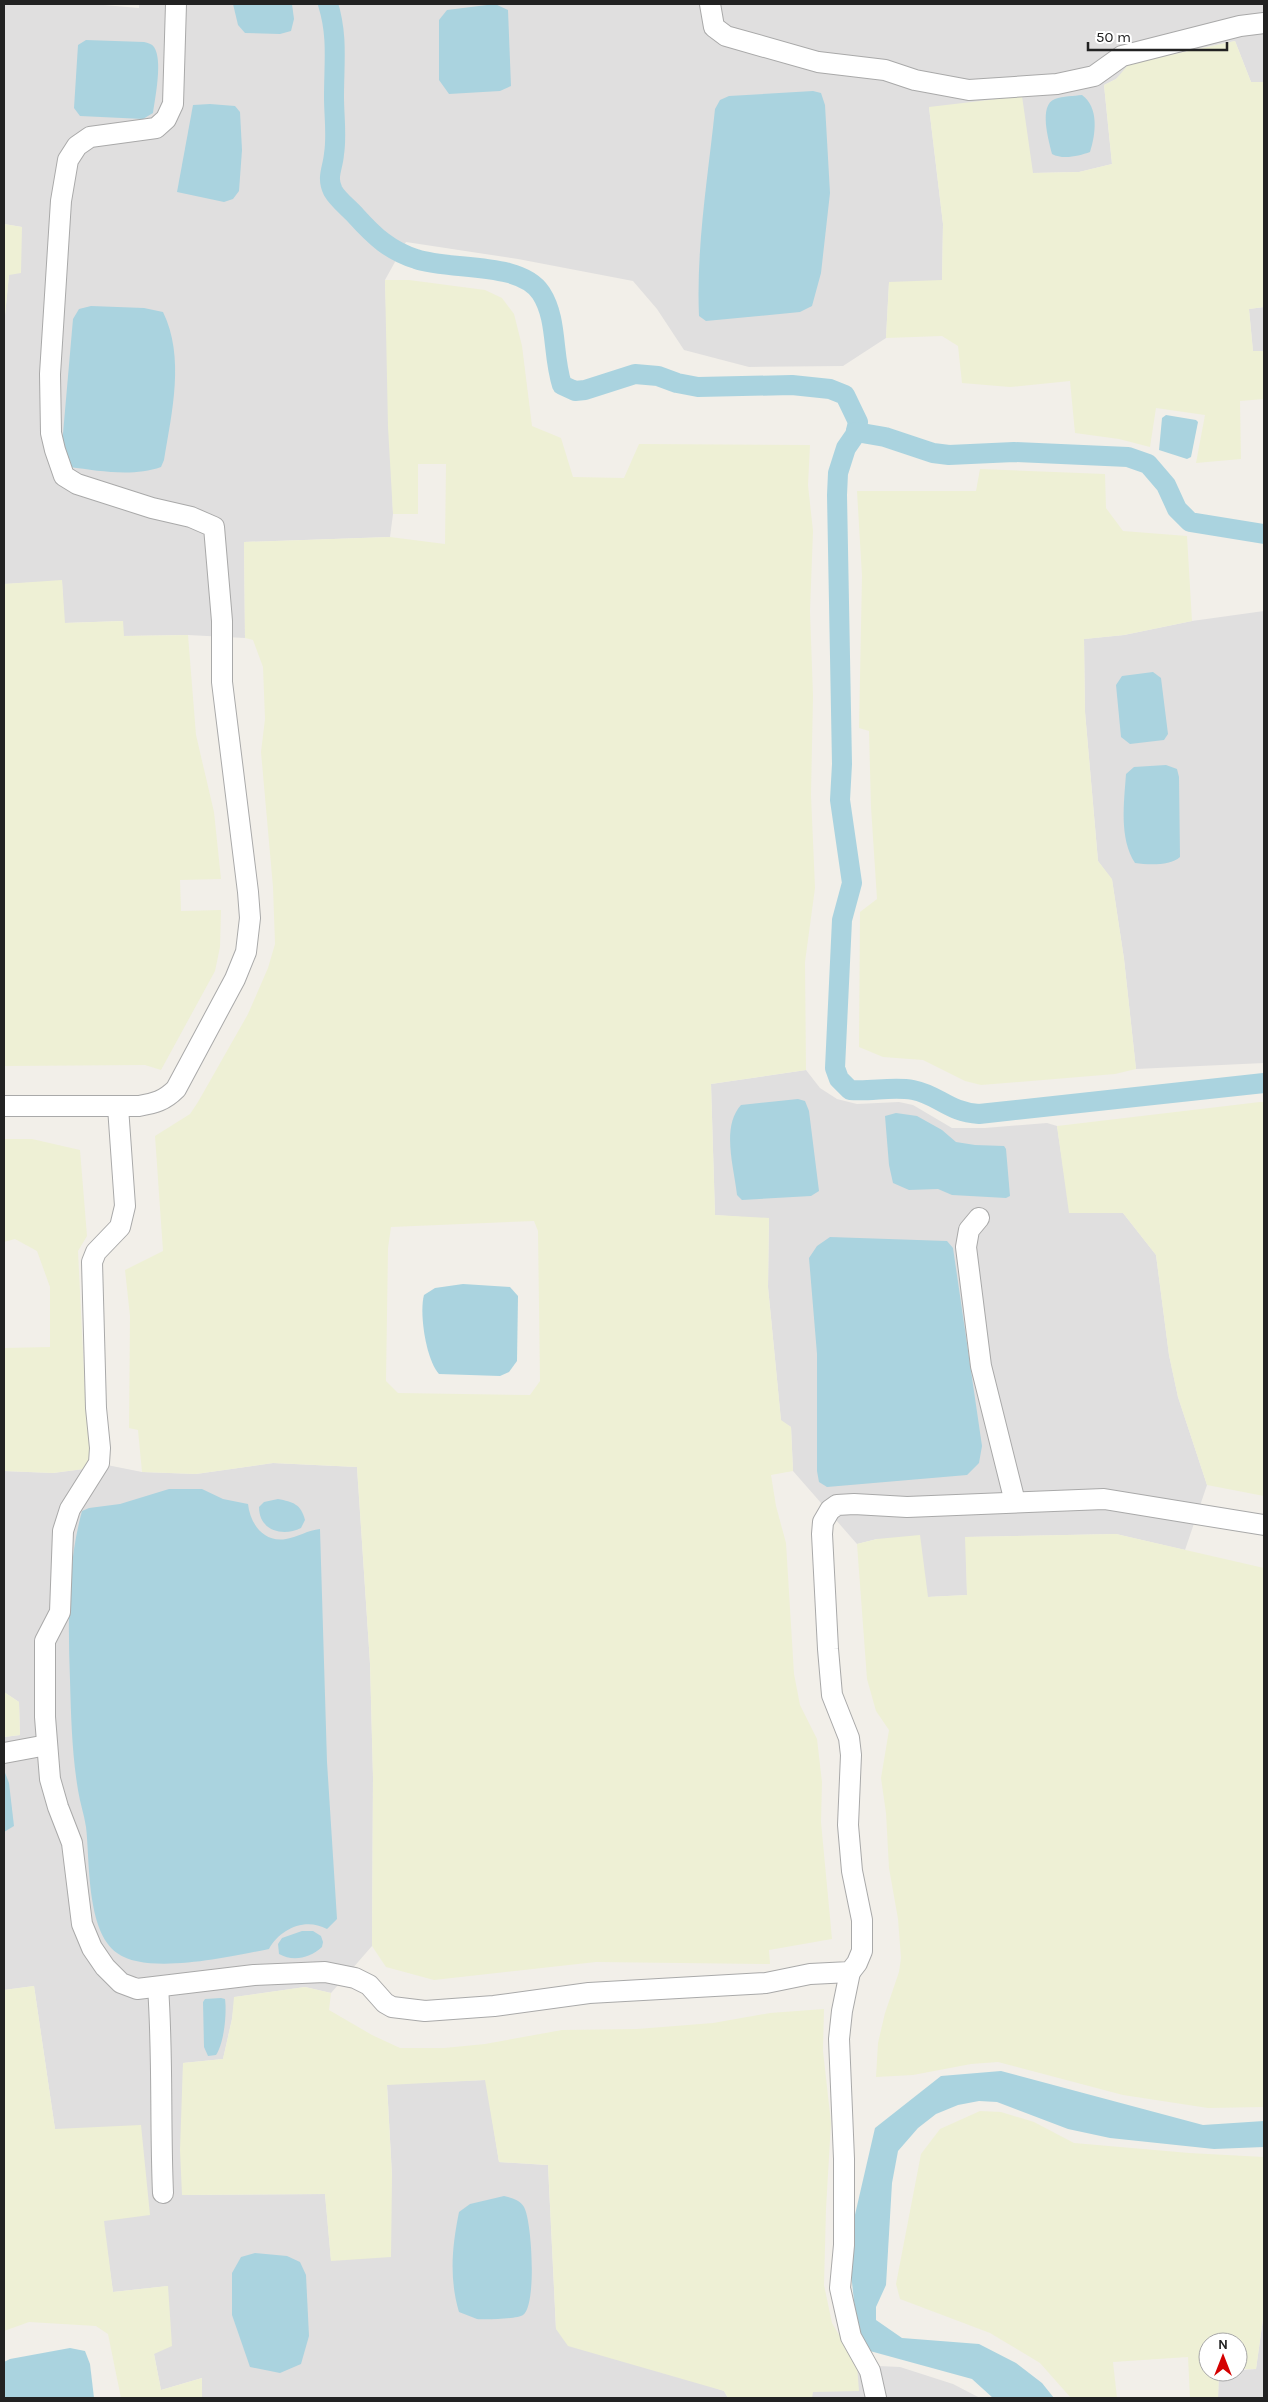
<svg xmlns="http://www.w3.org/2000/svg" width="1268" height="2402" viewBox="0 0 1268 2402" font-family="Karla,sans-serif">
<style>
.residential{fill:#e0dfdf}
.farmland{fill:#eef0d5;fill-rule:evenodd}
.water{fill:#aad3df}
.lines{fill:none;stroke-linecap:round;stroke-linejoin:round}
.canal{stroke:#aad3df;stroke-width:20}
.minor-casing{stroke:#a9a9a9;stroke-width:22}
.minor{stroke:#fff;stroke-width:20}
</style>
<rect width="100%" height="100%" fill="#f2efe9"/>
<!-- residential -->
<g class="residential">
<path d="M4 4H92L139 8V4H1264V82H1251L1235 41 1138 61 1116 79 1104 85 1112 164 1079 172 1033 173 929 107 943 224 942 281 889 283 886 338 843 366 749 367 684 350 657 309 633 281 518 259 406 242 385 280 393 514 390 537 244 542 245 638 188 635 123 636 122 621 64 623 62 581 4 584V325L9 275 22 227 4 224Z"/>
<path d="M1264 307V351L1253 352 1249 309Z"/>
<path d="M1264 611V1063L1136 1069 1124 959 1112 880 1098 861 1085 712 1084 639 1124 635 1192 621Z"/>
<path d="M806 1070 820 1088 837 1099 857 1104 899 1102 913 1105 952 1128H985L1047 1123 1057 1126 1070 1213H1123L1156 1255 1169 1355 1178 1397 1207 1485 1185 1550 1116 1534 966 1537 967 1595 927 1597 877 1539 857 1544 793 1471 791 1427 781 1421 768 1287 769 1219 715 1215 711 1084Z"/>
<path d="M92 1462 142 1472 196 1474 273 1463 357 1467 370 1663 373 1777 372 1946 331 1993 305 1987 235 1997 232 2019 223 2059 183 2063 182 2195 325 2194 331 2260 392 2176 387 2084 486 2080 499 2162 548 2165 556 2329 724 2391 728 2398H202V2378L161 2390 154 2354 168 2286 113 2292 103 2221 55 2129 34 1986 4 1990V1737L20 1735 19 1702 4 1692V1471L53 1473 83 1469Z"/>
<path d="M1264 2312V2398H1218L1219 2372 1256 2369Z"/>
<path d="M857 2365 900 2367 953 2384 980 2398H812V2392Z"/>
</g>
<!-- farmland -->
<g class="farmland">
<path d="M1235 41 1251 82H1264V307L1249 309 1253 351H1264V399L1240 401 1241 459 1196 463 1205 415 1156 408 1150 447 1119 439 1075 433 1070 381 1010 387 962 383 958 346 942 336 886 338 889 282 942 280 943 224 929 107 1022 96 1033 173 1079 172 1112 164 1104 85 1116 79 1129 64Z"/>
<path d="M4 224 22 227 21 273 9 275 4 325Z"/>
<path d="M385 280H409L485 290 502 298 514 314 522 346 532 426 561 438 573 477 624 478 639 444 810 445 808 485 813 531 810 611 813 696 811 795 815 888 805 962 806 1070 711 1084 715 1215 769 1218 768 1287 781 1420 791 1427 793 1471 771 1475 776 1506 786 1543 794 1674 800 1705 817 1739 822 1782 821 1822 832 1939 769 1950 770 1964 596 1962 434 1980 386 1967 372 1946 373 1777 370 1663 357 1467 273 1463 196 1474 142 1472 138 1430 129 1428 130 1316 125 1270 163 1251 155 1136 190 1114 198 1102 248 1014 268 968 275 944 273 887 261 752 265 719 263 667 253 640 245 638 244 542 390 537 445 544 446 464H418V514H393L388 427ZM534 1221 538 1231 540 1381 530 1395 398 1393 386 1381 388 1248 391 1227Z"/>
<path d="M980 469 1105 474 1106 508 1123 531 1187 536 1192 621 1124 635 1084 639 1085 712 1098 861 1112 879 1124 959 1136 1069 1115 1074 981 1085 965 1081 923 1060 883 1057 859 1047 860 912 877 899 871 807 869 731 859 728 862 576 857 491H976Z"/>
<path d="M62 580 65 623 123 621 124 636 188 635 196 735 214 812 221 879 180 880 181 911 221 910 220 947 215 971 161 1070 145 1065 4 1066V584Z"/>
<path d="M1260 1102H1264V1496L1207 1485 1178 1397 1169 1355 1156 1255 1123 1213H1069L1057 1126Z"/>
<path d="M4 1139H32L80 1150 87 1236 78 1251 86 1413 92 1462 84 1469 53 1473 4 1471V1348L50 1347V1287L37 1251 15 1239 4 1242Z"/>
<path d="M1116 1534 1264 1568V2107L1208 2108 1123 2095 998 2062 971 2064 913 2075 876 2077 878 2043 885 2013 899 1972 901 1958 898 1919 889 1868 886 1813 881 1778 889 1730 876 1711 867 1679 857 1544 877 1539 920 1535 928 1597 967 1595 965 1537Z"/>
<path d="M4 1692 19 1702 20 1735 4 1737Z"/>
<path d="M34 1986 55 2129 141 2125 150 2215 104 2221 113 2292 168 2286 172 2346 154 2354 161 2390 202 2378V2398H121L108 2334 96 2326 29 2322 4 2331V1990Z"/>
<path d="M305 1987 331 1993 329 2010 372 2035 400 2048H444L485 2044 562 2030 637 2029 713 2023 770 2013 824 2009 823 2051 831 2123 826 2209 824 2285 832 2323 857 2365 859 2391 813 2392 812 2398H728L724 2391 568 2346 556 2329 548 2165 499 2162 485 2080 387 2085 392 2176 391 2257 331 2261 325 2194 182 2195 180 2150 183 2063 223 2059 232 2019 234 1997Z"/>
<path d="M980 2111 1001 2112 1034 2122 1074 2143 1189 2153 1264 2157V2312L1256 2369H1238V2342H1208V2372H1219L1218 2398H1190L1188 2357 1113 2362 1117 2398H1071L1040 2363 990 2333 900 2299 896 2284 921 2154 940 2129Z"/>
</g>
<!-- water -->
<g class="water">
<path d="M233 4H292L294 19 291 31 280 34 245 33 238 25Z"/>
<path d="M495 4 508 10 511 86 500 91 449 94 439 80V20L447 10Z"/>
<path d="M86 40 144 42C148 43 152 44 154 47 163 60 155 98 153 113L143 119 80 116 74 108 78 45Z"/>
<path d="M813 91 821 93 825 105 830 193 821 273 812 306 800 312 706 321 699 316C696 247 708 177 715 109L720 100 729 96Z"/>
<path d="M1082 95C1099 107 1096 134 1090 152 1079 156 1063 160 1052 154 1049 141 1038 105 1055 99 1063 96 1074 96 1082 95Z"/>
<path d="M210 104 235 106 240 112 242 150 239 191 233 199 224 202 177 192 193 105Z"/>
<path d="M91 306 144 308 163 312C185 357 172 412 164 460L161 467C133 477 99 471 70 467L62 445 73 319 79 309Z"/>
<path d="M1166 415 1196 420 1198 422 1191 457 1187 459 1159 450 1162 418Z"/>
<path d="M1153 672 1161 678 1168 734 1164 740 1130 744 1121 737 1116 685 1122 676Z"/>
<path d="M1166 765 1177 769 1179 777 1180 857C1170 866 1149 865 1135 863 1119 838 1124 803 1126 774L1134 767Z"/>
<path d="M798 1099 805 1101 809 1111 819 1191 811 1196 742 1200 737 1195C734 1167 721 1127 741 1105Z"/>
<path d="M896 1113 917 1116 942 1130 956 1142 975 1145 1004 1146 1006 1149 1010 1196 1006 1198 952 1195 938 1189 909 1190 893 1183 889 1165 885 1116Z"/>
<path d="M830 1237 947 1241 953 1248 982 1446 979 1463 967 1475 827 1487 819 1482 817 1471V1354L809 1258 817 1246Z"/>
<path d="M463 1284 510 1287 518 1296 517 1361 509 1372 500 1376 439 1374C426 1360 419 1313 424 1295L435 1288Z"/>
<path d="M169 1489H202L223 1499 248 1504C250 1523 263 1543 286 1539 298 1537 308 1530 320 1529L327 1762 337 1919 327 1929C305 1917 280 1929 269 1949 233 1956 148 1976 117 1953 86 1931 90 1860 86 1827 84 1814 80 1803 78 1790 72 1754 71 1717 70 1680 68 1624 67 1566 82 1511L89 1508 120 1504Z"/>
<path d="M278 1499C293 1502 301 1504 305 1520L301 1528C283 1537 259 1531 259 1507L264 1502Z"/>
<path d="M4 1770 9 1783 14 1826 4 1832Z"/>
<path d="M302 1931H313L321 1936 323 1942 322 1947C310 1958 293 1962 279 1954L278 1944 282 1938Z"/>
<path d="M221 1998 225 1999C227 2014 224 2043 216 2055L208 2056 204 2047 203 2002 205 1999Z"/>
<path d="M1001 2071 1203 2125 1264 2121V2147L1214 2149 1110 2138 1068 2129 997 2102 979 2101 958 2105 936 2114 918 2128 898 2151 892 2183 886 2285 876 2307V2320L902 2338 979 2344 1016 2363 1042 2383 1054 2398H993L972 2379 859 2348 848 2245 875 2128 941 2076Z"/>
<path d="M504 2196C512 2198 520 2200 524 2207 532 2221 537 2306 523 2315 518 2319 484 2320 477 2319 471 2317 465 2314 459 2312 449 2278 452 2247 459 2212L470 2204Z"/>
<path d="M255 2253 287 2256 300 2262 306 2275 309 2336 301 2364 280 2373 250 2367 232 2315V2273L241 2257Z"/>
<path d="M70 2348 85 2351 90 2364 94 2398H4V2362L10 2359Z"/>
</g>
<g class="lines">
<!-- canal -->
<g class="canal">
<path d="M328 4C338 36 334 63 334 97 334 116 337 136 334 154 333 168 326 177 333 191 338 200 349 208 356 216 374 236 390 251 416 259 451 271 520 261 541 293 558 319 552 355 562 385L575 391 585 390 635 374 658 376 677 383 698 387 792 385 830 389 845 395 858 422 855 435 846 448 838 473 837 495 842 764 840 800 852 883 842 920 835 1068 839 1079 850 1090C871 1092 892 1086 913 1090 939 1095 948 1112 979 1114L1264 1083"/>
<path d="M856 432 885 437 933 453 949 455 1014 452 1128 457 1148 464 1166 485 1177 509 1190 522 1264 534"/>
</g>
<!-- minor casing -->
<g class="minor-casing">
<g id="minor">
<path d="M710 4 714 27 726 36 818 62 885 70 915 80 969 90 1057 84 1094 76 1122 56 1240 26 1264 23"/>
<path d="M4 1106H139C155 1103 164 1101 176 1089L235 979 246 952 250 918 248 892 222 682V621L214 527 191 517 152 508 77 484 64 476 55 450 51 433 50 374 61 201 68 160 77 146 90 137 156 128 166 119 173 104 176 4"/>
<path d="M118 1107 125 1206 120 1227 96 1252 92 1262 96 1408 100 1448 99 1463 70 1509 63 1531 60 1612 45 1641V1717L50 1779 58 1807 72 1843 82 1924 92 1948 105 1967 121 1983 137 1989 254 1975 325 1972 355 1978 369 1985 385 2003 392 2007 425 2011 494 2006 589 1993 766 1983 810 1974 850 1972 857 1963 862 1951V1920L852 1871 848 1825 851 1755 849 1738 832 1695 828 1649 822 1534 823 1522 830 1510 837 1505 854 1504 907 1507 1104 1499 1264 1525"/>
<path d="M979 1218 969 1230 966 1247 981 1366 1015 1502"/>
<path d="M4 1753 47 1745"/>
<path d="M850 1972 842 2011 839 2039 844 2159V2245L840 2288 851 2337 870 2371 876 2398"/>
<path d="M158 1987C163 2056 160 2124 163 2193"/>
</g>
</g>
<!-- minor -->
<use href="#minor" class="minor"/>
</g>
<!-- border -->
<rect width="1268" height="2402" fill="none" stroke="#222222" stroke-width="10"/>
<!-- north arrow -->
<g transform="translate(1223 2357)"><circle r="24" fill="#ffffff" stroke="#a7a7a7"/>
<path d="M0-4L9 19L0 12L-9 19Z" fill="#d40000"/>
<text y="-8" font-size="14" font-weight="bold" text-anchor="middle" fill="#222222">N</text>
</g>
<!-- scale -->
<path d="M1088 42v8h139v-8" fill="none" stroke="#222222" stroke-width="2.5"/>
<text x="1096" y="42" font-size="15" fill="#222222" stroke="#ffffff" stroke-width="4" paint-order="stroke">50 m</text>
</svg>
